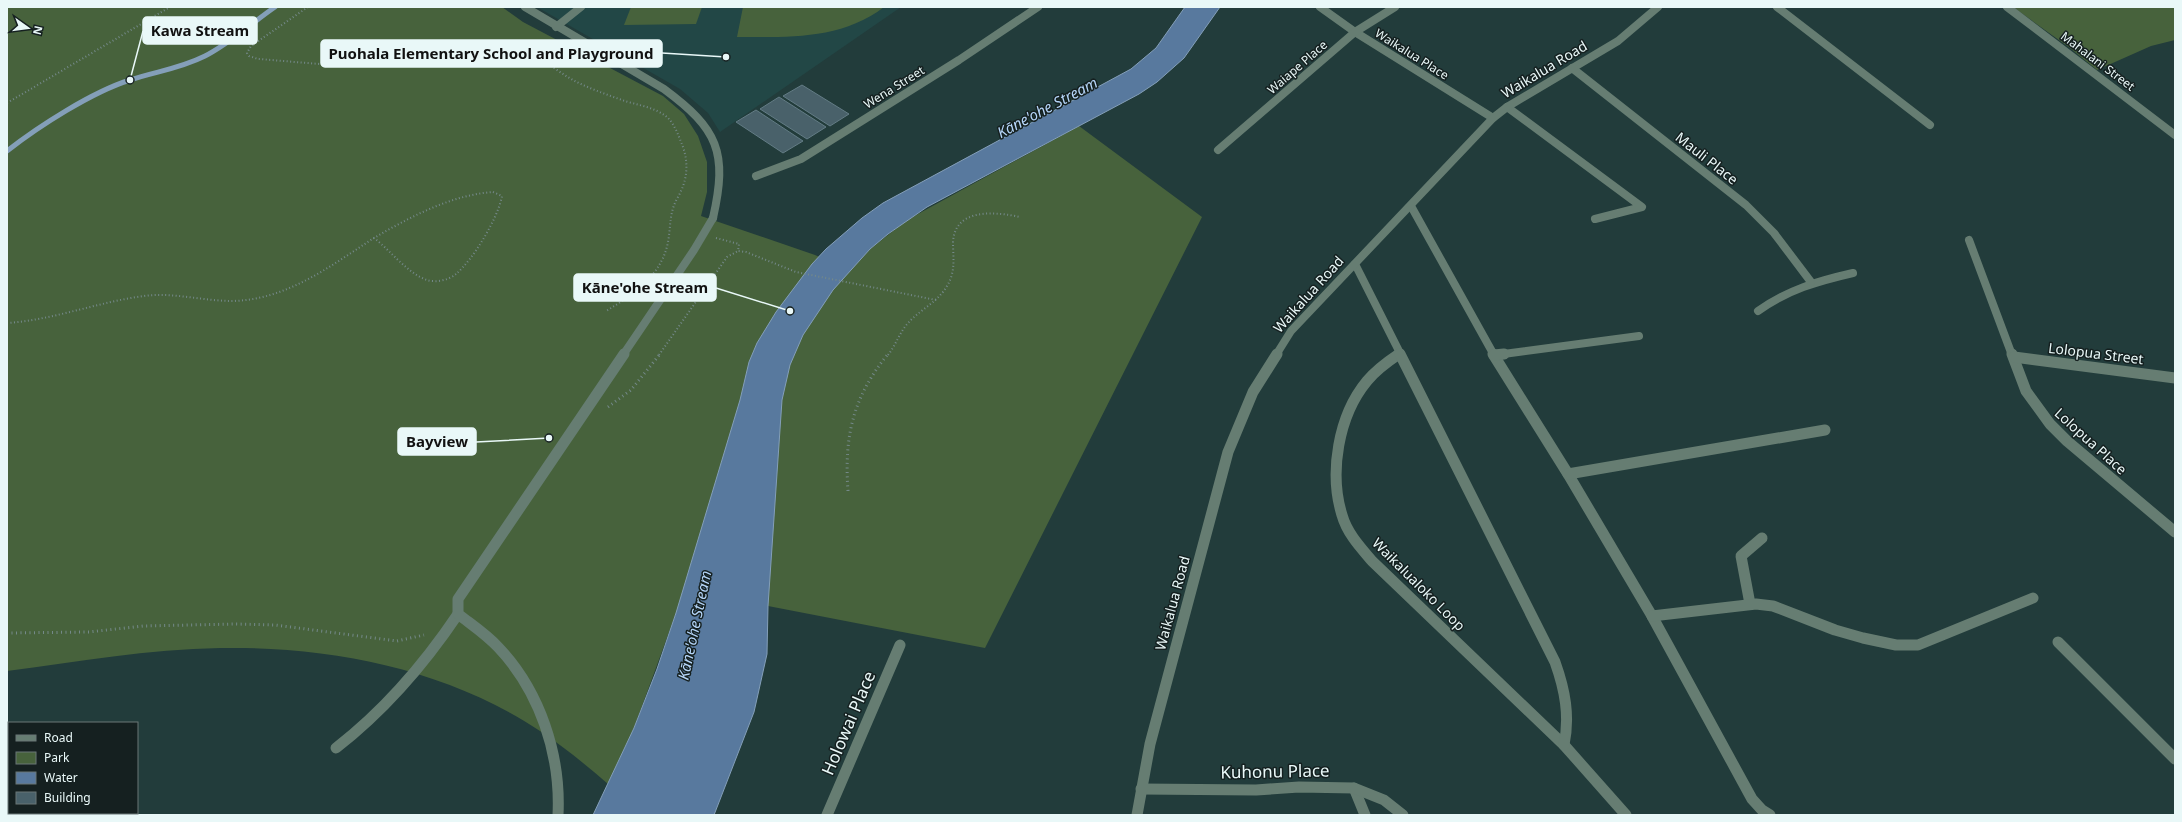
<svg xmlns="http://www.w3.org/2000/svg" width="2182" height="822" viewBox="0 0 2182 822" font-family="'Noto Sans',sans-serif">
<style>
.built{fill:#224746}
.green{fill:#47623c}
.water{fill:#58799e;stroke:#849fb9}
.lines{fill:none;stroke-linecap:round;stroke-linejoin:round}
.stream{stroke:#849fb9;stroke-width:5}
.building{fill:#49616a;stroke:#637c85}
.path-far1{stroke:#748989;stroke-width:2;stroke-dasharray:1 2.5;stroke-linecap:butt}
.path{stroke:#748989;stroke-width:3;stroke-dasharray:1 3.5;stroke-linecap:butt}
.service-far1{stroke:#667d72;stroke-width:8}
.service{stroke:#667d72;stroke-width:11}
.minor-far1{stroke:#667d72;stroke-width:8}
.minor{stroke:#667d72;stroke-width:11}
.labels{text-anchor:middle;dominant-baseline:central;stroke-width:3;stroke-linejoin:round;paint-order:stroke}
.far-street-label{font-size:12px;fill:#e9f8f8;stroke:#152020}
.street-label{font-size:14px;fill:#e9f8f8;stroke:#152020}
.water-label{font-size:15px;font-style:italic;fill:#b5d5f8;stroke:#152020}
.near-street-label{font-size:17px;fill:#e9f8f8;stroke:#152020}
.leader{fill:none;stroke:#e9f8f8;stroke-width:1.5}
.callout-dot{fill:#e9f8f8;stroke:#152020;stroke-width:1.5}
.callout{fill:#e9f8f8;stroke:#e9f8f8;stroke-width:1.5}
.callout-label{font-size:15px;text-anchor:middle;font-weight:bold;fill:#111}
</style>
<rect width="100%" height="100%" fill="#223c3b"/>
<!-- built -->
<path class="built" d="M537 7H901L720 132 708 113 680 89Z"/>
<!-- green -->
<g class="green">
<path d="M7 7H502L523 22 663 96 684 114 698 136 707 162V192L701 216 815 255 849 270 870 249 907 220 1079 126 1202 217 985 648 768 606 676 613 634 728 608 784C586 765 564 747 540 731 447 669 331 646 220 648 149 649 77 662 7 671Z"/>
<path d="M631 7H702L696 24 624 25Z"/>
<path d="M743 7H884C841 40 788 37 737 37Z"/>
<path d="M2013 7H2175V40L2151 46 2097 70 2070 48Z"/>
</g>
<!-- water -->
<path class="water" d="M1185 7H1220L1184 58 1157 82 1139 94 927 207 888 234 870 249 833 290 803 335 790 365 782 400 768 606 767 654 754 712 714 815H593L634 728 657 669 676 613 740 400 749 362 757 343 776 312 812 264 826 249 862 218 883 203 1131 69 1156 48Z"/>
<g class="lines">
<!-- stream -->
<path class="stream" d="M7 151C39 126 92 92 130 80 157 71 179 69 205 56 229 44 253 22 275 7"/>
</g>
<!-- building -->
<g class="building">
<path d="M802 85 849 114 830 126 783 96Z"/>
<path d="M779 97 826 127 807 139 760 109Z"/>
<path d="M756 110 803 141 783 153 736 122Z"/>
</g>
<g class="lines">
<!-- path-far1 -->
<g class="path-far1">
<path d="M308 7 251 46 247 53 249 56 258 59C303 62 349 69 393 63 430 58 463 39 500 42 528 44 549 67 573 80 588 88 605 94 622 100 636 105 656 107 668 118 675 125 679 137 683 147 689 165 687 181 678 197 669 212 671 226 668 242 662 275 633 295 606 311"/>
<path d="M7 103 170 7"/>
<path d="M493 192 502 196C498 218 473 260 456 274 449 280 436 283 427 280 407 273 391 251 374 238 410 217 451 195 493 192Z"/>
<path d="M716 238 739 244 738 251 746 252 796 272 936 300"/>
<path d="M7 323C53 320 98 302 144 296 173 292 203 301 232 301 287 300 330 266 374 238"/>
<path d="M659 355 727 257 738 251"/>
<path d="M888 355C896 345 900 331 909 322 921 309 938 302 947 286 956 271 953 258 953 242 955 207 997 212 1020 217"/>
</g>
<!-- path -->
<g class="path">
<path d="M608 407 631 390 660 354"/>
<path d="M848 491C844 436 853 397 888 354"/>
<path d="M7 633 89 632 143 626 236 624 275 625 397 641 424 635"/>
</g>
<!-- service-far1 -->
<g class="service-far1">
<path d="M1777 7 1930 125"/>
<path d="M556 27 581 7"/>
<path d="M1507 107 1642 207 1595 219"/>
<path d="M1411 206 1494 355"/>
<path d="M1758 311C1787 290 1818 281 1853 273"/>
<path d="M623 355 694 250 713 218"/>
<path d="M1496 355 1639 336"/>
</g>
<!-- service -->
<g class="service">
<path d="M1493 354 1568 474 1652 616 1752 799 1762 810 1770 815"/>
<path d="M1494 355 1504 354"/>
<path d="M1568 474 1825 430"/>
<path d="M1750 604 1741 556 1762 538"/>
<path d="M1652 616 1756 604 1773 606 1835 630 1863 638 1896 645H1918L2033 598"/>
<path d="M2058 642 2175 759"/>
<path d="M336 748C385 710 423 666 458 614"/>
<path d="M1354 788 1365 815"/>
<path d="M558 815C561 755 540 691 498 647 486 634 472 625 458 614V599L624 354"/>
</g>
<!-- minor-far1 -->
<g class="minor-far1">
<path d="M525 7 664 89C718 129 728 152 713 218"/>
<path d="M1320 7 1355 32 1493 118"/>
<path d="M2007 7 2175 135"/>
<path d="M1572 68 1746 205 1774 233 1811 282"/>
<path d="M1218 150 1355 32 1395 7"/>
<path d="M756 176 801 159 959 60 1038 7"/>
<path d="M1969 240 2012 355"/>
<path d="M1355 264 1400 353 1397 355"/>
<path d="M1400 353 1401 355"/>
<path d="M1276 355 1291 331 1493 118 1507 107 1618 41 1658 7"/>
</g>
<!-- minor -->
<g class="minor">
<path d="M1399 354C1387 362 1376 370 1367 381 1338 416 1329 473 1342 515 1347 533 1360 547 1372 561L1564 745 1626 815"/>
<path d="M1400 354 1555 662C1565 690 1570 716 1564 745"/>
<path d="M2012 354 2026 391 2050 424 2067 441 2175 532"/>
<path d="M2014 357 2175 378"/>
<path d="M1141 789 1256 790 1299 787 1354 788 1384 800 1403 815"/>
<path d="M827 815 900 645"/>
<path d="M1137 815 1150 744 1228 452 1253 392 1277 354"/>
</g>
</g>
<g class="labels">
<!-- far-street labels -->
<g class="far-street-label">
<text transform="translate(1412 54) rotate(32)">Waikalua Place</text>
<text transform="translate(2098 61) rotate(37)">Mahalani Street</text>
<text transform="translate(1297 67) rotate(-41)">Waiape Place</text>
<text transform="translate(894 87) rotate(-32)">Wena Street</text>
</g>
<!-- street labels -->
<g class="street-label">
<text transform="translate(1544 69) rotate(-31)">Waikalua Road</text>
<text transform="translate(1707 158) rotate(38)">Mauli Place</text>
<text transform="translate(1308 294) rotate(-48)">Waikalua Road</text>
<text transform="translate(2096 353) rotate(7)">Lolopua Street</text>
<text transform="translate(2091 441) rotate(42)">Lolopua Place</text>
<text transform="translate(1419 584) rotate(45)">Waikalualoko Loop</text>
<text transform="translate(1172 603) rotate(-75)">Waikalua Road</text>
</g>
<!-- water labels -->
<g class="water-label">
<text transform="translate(1047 107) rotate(-28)">Kāne'ohe Stream</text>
<text transform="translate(694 625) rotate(-78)">Kāne'ohe Stream</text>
</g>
<!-- near-street labels -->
<g class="near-street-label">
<text transform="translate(848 723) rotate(-67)">Holowai Place</text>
<text transform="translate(1275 771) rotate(-1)">Kuhonu Place</text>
</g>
</g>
<!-- callouts -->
<path class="leader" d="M130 80L143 31M726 57L662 53M790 311L716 288M549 438L476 442"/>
<g class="callout-dot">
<circle cx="130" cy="80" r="4"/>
<circle cx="726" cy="57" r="4"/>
<circle cx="790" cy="311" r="4"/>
<circle cx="549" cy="438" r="4"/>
</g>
<g class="callout">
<rect x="143" y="17" width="114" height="27" rx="4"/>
<rect x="321" y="40" width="341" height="27" rx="4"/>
<rect x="574" y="274" width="142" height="27" rx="4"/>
<rect x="398" y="428" width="78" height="27" rx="4"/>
</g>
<g class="callout-label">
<text x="200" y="36">Kawa Stream</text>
<text x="491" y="59">Puohala Elementary School and Playground</text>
<text x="645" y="293">Kāne'ohe Stream</text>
<text x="437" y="447">Bayview</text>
</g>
<!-- border -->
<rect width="2182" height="822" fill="none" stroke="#e9f8f8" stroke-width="16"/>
<!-- legend -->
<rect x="8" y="722" width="130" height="92" fill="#152020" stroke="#6a7676"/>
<rect x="16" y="735" width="20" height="6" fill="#667d72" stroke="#6a7676"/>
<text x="44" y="742" font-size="12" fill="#e9f8f8">Road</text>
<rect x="16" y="752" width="20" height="12" fill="#47623c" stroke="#6a7676"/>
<text x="44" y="762" font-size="12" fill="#e9f8f8">Park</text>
<rect x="16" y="772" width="20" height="12" fill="#58799e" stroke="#6a7676"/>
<text x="44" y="782" font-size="12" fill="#e9f8f8">Water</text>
<rect x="16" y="792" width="20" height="12" fill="#49616a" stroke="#6a7676"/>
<text x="44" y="802" font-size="12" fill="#e9f8f8">Building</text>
<!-- north arrow -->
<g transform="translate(28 28) rotate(104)" stroke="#152020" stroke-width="3" paint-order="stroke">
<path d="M0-3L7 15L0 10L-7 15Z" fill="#e9f8f8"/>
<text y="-6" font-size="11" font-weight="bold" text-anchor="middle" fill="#e9f8f8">N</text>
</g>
</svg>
